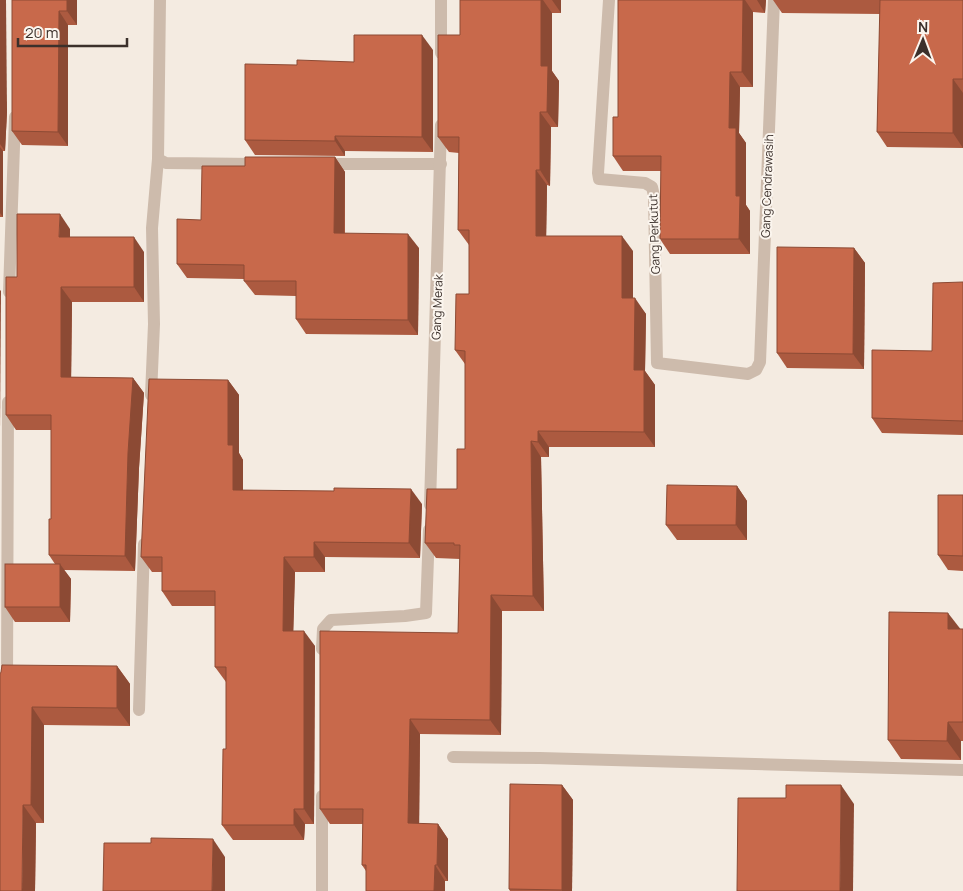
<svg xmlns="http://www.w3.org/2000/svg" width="963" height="891" viewBox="0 0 963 891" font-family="Manrope,sans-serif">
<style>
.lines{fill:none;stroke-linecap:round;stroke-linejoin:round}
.street{stroke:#cdbbac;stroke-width:12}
.wall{fill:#ac5a40}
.shaded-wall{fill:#8c4a34}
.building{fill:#c8694b;stroke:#8c4a34}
.labels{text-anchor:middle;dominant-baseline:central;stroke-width:4;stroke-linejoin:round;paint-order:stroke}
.street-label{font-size:12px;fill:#3b302b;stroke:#fbf5ee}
</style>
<rect width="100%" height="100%" fill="#f4ebe1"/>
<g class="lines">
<!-- street -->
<g class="street">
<path d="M441 0V53"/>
<path d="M609 0 598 173 599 179 645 183 652 187 654 196 657 363 748 374 756 370 760 362 774 0"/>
<path d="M158 159 166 163 261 164"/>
<path d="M323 164H441"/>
<path d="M9 292 15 117"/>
<path d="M151 395 154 324 152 228 158 159 160 0"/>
<path d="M430 505 441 125"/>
<path d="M322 649 323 629 331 620 405 616 426 613 429 530"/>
<path d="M7 682 8 402"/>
<path d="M139 710 144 544"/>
<path d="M453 757 540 758 963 770"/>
<path d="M322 891V796"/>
</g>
</g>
<!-- wall -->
<g class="wall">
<path d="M0 0 7 112 5 151H3V217H0Z"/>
<path d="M12 0H77V25H68V146L22 145 12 131Z"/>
<path d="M460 0H561V13H552V71L559 81 558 127H551L550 186 547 185 546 236 633 251V298L646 314 645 371 655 385V447H549V457H541L544 611H502L501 735 420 734 419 824H438L448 839V881H445V891H366V871L362 865 363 824H330L320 809 458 633 460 559 436 558 425 543 457 489 465 449V364L455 350 469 294V245L458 230 459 153 449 152 438 137 460 35Z"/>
<path d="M618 0H766L765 13 753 12V87H740L739 133 746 143V205L750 211V254H670L660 239 661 171H623L613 156 618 117Z"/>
<path d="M773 0H963V148L887 147 877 132 880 14 782 13Z"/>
<path d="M433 50V152L345 151V156L255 155 245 140 297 65 354 62Z"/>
<path d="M335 157 345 172V233L419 248 418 335 306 334 296 319V296L255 295 244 281V279L187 278 177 264 201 220 245 166Z"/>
<path d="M70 229V237L144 252V302H72L71 377 133 378 144 393 139 468 135 571 64 570 71 579 70 622H15L5 607 55 564 49 555 51 519V430H16L6 415Z"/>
<path d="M854 248 865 263 864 369 787 368 777 353Z"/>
<path d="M963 282V435L882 433 872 418 932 351Z"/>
<path d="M228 380 239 395V453L243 460V490L422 504 420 558 325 557V572H295L293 631 315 646 314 824H305L304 840H233L222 825 226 749V682L215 667V606H172L162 591V572H152L141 557Z"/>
<path d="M737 486 747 501V540H677L666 525Z"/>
<path d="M963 495V571L948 570 938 555Z"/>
<path d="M960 629H963V741H961V760L901 759 888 740Z"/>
<path d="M117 666 130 684V726L44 725V823H36L35 891 0 674Z"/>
<path d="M562 785 573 800 572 891H510L509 889Z"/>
</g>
<!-- shaded-wall -->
<g class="shaded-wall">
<path d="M0 0H6L7 112 5 151 0 144Z"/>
<path d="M67 0H77V25L67 11Z"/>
<path d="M541 0H543L552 13V71L559 81 558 127 547 112 541 66Z"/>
<path d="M552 0H561V13Z"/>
<path d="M743 0H745L753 12V87L742 72Z"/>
<path d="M757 0H766L765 13Z"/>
<path d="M59 11 68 25V146L58 132Z"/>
<path d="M422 35 433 50V152L422 137Z"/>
<path d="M730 72 740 87 739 133 746 143V205L750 211V254L739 239 729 128Z"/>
<path d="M953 79 963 93V148L953 133Z"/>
<path d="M540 112 551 127 550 186 540 170Z"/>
<path d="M335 136 345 151V156L335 141Z"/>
<path d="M0 147 3 151V217L0 213Z"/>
<path d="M335 157 345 172 344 247 334 233Z"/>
<path d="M536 170 547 185 546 251 536 236Z"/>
<path d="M60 214 70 229V252L59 237Z"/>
<path d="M408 234 419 248 418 335 408 320Z"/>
<path d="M622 236 633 251V313L622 298Z"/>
<path d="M134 237 144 252V302L134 287Z"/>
<path d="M854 248 865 263 864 369 853 354Z"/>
<path d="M61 287 72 302 71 392 61 377Z"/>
<path d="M0 290 1 291 0 430Z"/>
<path d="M635 298 646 314 645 371 655 385V447L644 432 634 370Z"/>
<path d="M133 378 144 393 139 468 135 571 125 556 128 453Z"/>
<path d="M228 380 239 395V453L243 460V505L233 490 228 445Z"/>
<path d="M538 431 549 447V457L538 442Z"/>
<path d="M531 441 541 457 544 611 533 596Z"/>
<path d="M737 486 747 501V540L736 525Z"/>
<path d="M411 489 422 504 420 558 409 543Z"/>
<path d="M314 542 325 557V572L314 557Z"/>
<path d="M284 557 295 572 293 646 283 631Z"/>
<path d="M60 564 71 579 70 622 60 607Z"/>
<path d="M491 595 502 611 501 735 490 720Z"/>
<path d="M948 613 962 631 948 629Z"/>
<path d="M304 631 315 646 314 824 304 809Z"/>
<path d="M117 666 130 684V726L117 708Z"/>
<path d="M32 707 44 725V823L31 805Z"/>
<path d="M410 719 420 734 419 839 408 823Z"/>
<path d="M948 722 961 741V760L947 741Z"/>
<path d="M562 785 573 800 572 891H562Z"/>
<path d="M841 785 854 804 853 891H840Z"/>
<path d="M23 805 36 823 35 891H22Z"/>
<path d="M294 809 305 824 304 840 294 825Z"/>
<path d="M438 824 448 839V881L437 865Z"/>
<path d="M213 839 225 857V891H212Z"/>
<path d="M435 865 445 881V891H434Z"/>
</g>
<!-- building -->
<g class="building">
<path d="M12 0H67V11H59L58 132 12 131Z"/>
<path d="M460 0H541V66H548L547 112H540V170H536V236H622V298H635L634 370H644V432L538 431V442L531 441 533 596 491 595 490 720 410 719 408 823 438 824 437 865H435L434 891H366V865H362L363 809H320V631L458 633 460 545H454V543H425L427 489H457V449H465V351L455 350 456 294H469V230H458L459 137H438V35H460Z"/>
<path d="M618 0H743L742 72H730L729 128H736V196H740L739 239H660L661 156H613V117H618Z"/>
<path d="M880 0H963V79H953V133L877 132Z"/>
<path d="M354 35H422V137L335 136V141L245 140V64L297 65V60L354 62Z"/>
<path d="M245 157H335L334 233 408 234V320L296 319V281H244V265L177 264V219L201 220 202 166H245Z"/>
<path d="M17 214H60L59 237H134V287H61V377L133 378 128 453 125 556 49 555V519H51V415H6V277H17Z"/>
<path d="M777 247 854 248 853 354 777 353Z"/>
<path d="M963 282V421L872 418V350L932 351 933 283Z"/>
<path d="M149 379 228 380V445H233V490L334 491V488L411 489 409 543 314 542V557H284L283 631H304V809H294V825H222L223 749H226V667H215V591H162V557H141Z"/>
<path d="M667 485 737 486 736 525H666Z"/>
<path d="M938 495H963V556L938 555Z"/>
<rect x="5" y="564" width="55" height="43"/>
<path d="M889 612 948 613V629H963V722H948L947 741 888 740Z"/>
<path d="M2 665 117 666V708L32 707 31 805H23L22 891H0V674L1 672Z"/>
<path d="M510 784 562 785V890L509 889Z"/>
<path d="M786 785H841L840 891H737L738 798H786Z"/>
<path d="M151 838 213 839 212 891H103L104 843H151Z"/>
</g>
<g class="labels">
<!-- street labels -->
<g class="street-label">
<text transform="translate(767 186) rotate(-88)">Gang Cendrawasih</text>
<text transform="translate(654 234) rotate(-92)">Gang Perkutut</text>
<text transform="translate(437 307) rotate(-88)">Gang Merak</text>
</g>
</g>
<!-- north arrow -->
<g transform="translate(923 40) rotate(1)" stroke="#fbf5ee" stroke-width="4" paint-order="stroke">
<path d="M0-4L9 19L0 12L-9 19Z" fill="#3b302b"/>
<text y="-8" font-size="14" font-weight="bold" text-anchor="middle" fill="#3b302b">N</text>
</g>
<!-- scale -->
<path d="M18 38v8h109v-8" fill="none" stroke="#3b302b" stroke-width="2.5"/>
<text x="25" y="38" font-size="15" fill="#3b302b" stroke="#fbf5ee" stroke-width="4" paint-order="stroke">20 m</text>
</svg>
